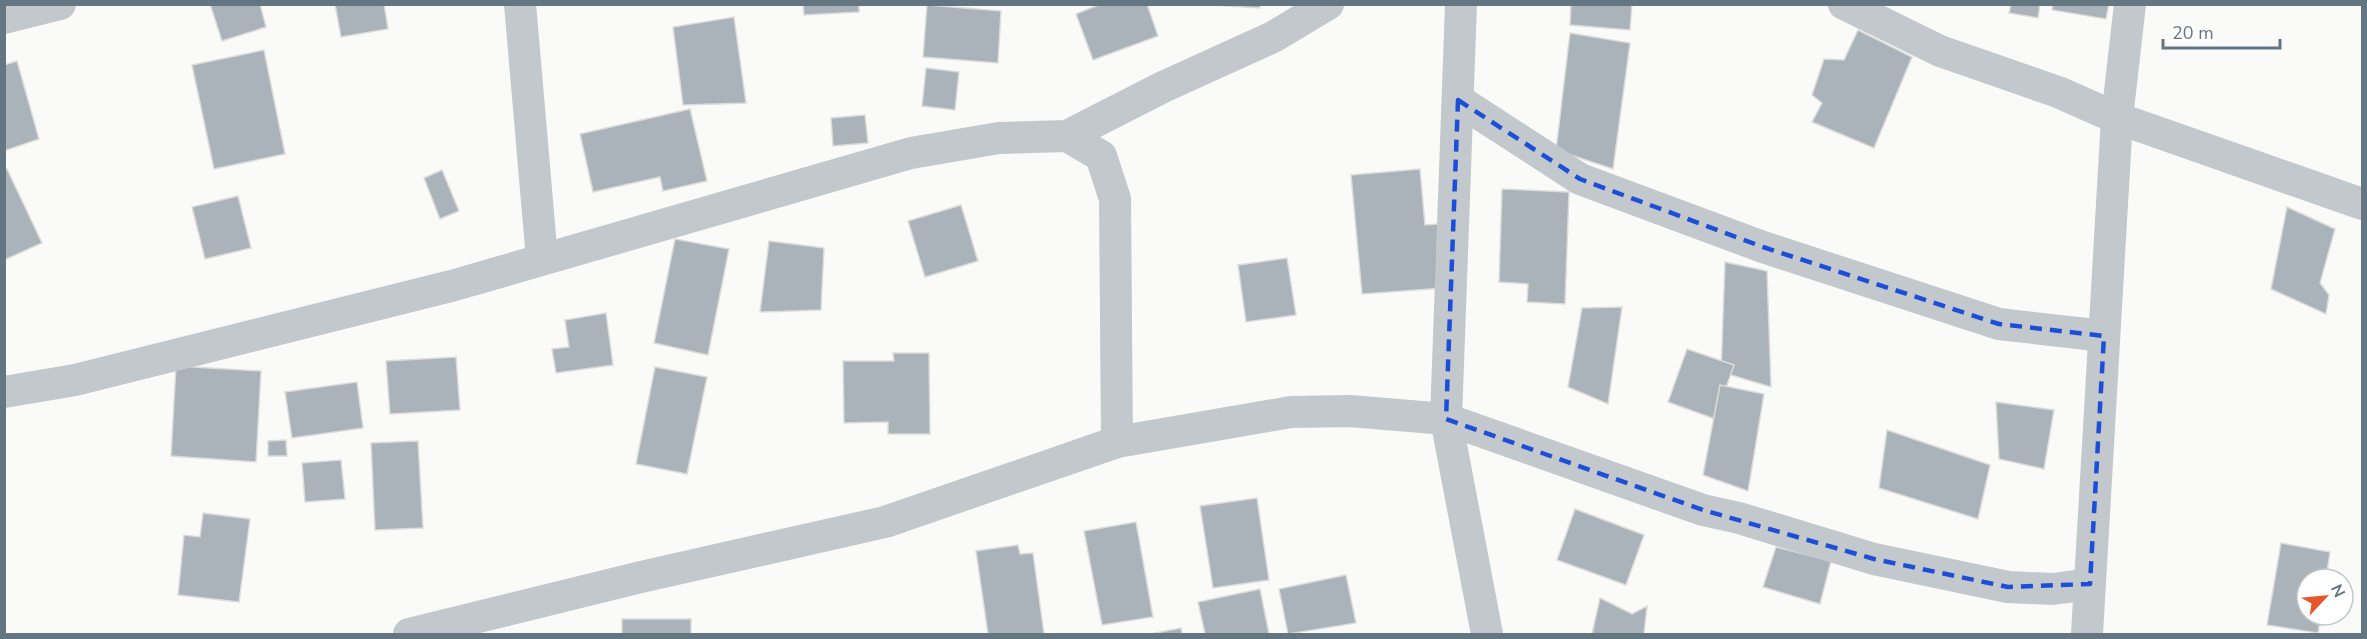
<svg xmlns="http://www.w3.org/2000/svg" width="2367" height="639" viewBox="0 0 2367 639" font-family="'Nunito Sans',sans-serif">
<style>
.building{fill:#aab3b9;stroke:#dcdcda;stroke-width:1.5}
.lines{fill:none;stroke-linecap:round;stroke-linejoin:round}
.street{stroke:#c3c8cc;stroke-width:32}
.marked{fill:none;stroke:#1d4ed8;stroke-width:4.5;stroke-dasharray:12 8;stroke-linejoin:round}
</style>
<rect width="100%" height="100%" fill="#fafaf8"/>
<!-- building -->
<g class="building">
<path d="M210 4H260L266 27 222 41Z"/>
<path d="M335 4H384L388 29 341 37Z"/>
<path d="M803 4H859V12L804 15Z"/>
<path d="M1101 4H1147L1158 36 1093 60 1076 14Z"/>
<path d="M1195 4H1260V8Z"/>
<path d="M1571 4H1632L1630 30 1570 25Z"/>
<path d="M2011 4H2040L2038 18 2009 13Z"/>
<path d="M2053 4H2109L2106 19 2052 10Z"/>
<path d="M927 5 1001 11 998 63 923 57Z"/>
<path d="M734 17 746 103 683 105 673 27Z"/>
<path d="M1858 30 1912 57 1874 148 1812 122 1822 103 1812 95 1824 59 1844 60Z"/>
<path d="M1570 33 1630 43 1613 169 1556 150Z"/>
<path d="M264 50 285 154 214 169 192 65Z"/>
<path d="M17 61 39 139 4 151V65Z"/>
<path d="M926 68 959 72 955 110 922 106Z"/>
<path d="M690 109 707 181 663 191 660 177 593 192 580 134Z"/>
<path d="M865 115 868 143 833 146 831 118Z"/>
<path d="M7 169 42 243 4 260V170Z"/>
<path d="M1420 169 1425 225 1439 224 1444 288 1362 294 1351 175Z"/>
<path d="M442 170 459 211 440 219 424 178Z"/>
<path d="M1502 189 1569 192 1565 304 1527 302 1528 284 1499 282Z"/>
<path d="M238 196 251 248 205 259 192 207Z"/>
<path d="M961 205 978 261 925 277 908 221Z"/>
<path d="M2287 207 2335 229 2320 283 2329 295 2326 314 2271 289Z"/>
<path d="M675 239 729 249 708 355 654 343Z"/>
<path d="M769 241 824 248 821 310 760 312Z"/>
<path d="M1287 258 1296 315 1246 322 1238 265Z"/>
<path d="M1725 262 1767 271 1771 387 1721 372Z"/>
<path d="M1622 307 1608 404 1568 387 1582 308Z"/>
<path d="M606 313 613 365 556 373 552 349 569 347 565 320Z"/>
<path d="M1687 349 1734 365 1715 419 1668 402Z"/>
<path d="M893 353H929L930 434H888V422L844 423 843 361H894Z"/>
<path d="M456 357 460 410 390 414 386 361Z"/>
<path d="M176 366 261 371 256 462 171 456Z"/>
<path d="M655 367 707 377 687 474 636 464Z"/>
<path d="M357 382 363 428 292 438 285 392Z"/>
<path d="M1720 385 1764 394 1748 491 1703 475Z"/>
<path d="M1996 402 2054 410 2044 469 1999 459Z"/>
<path d="M1887 430 1990 465 1978 519 1879 488Z"/>
<path d="M286 440 287 456H268V441Z"/>
<path d="M418 441 423 528 375 530 371 443Z"/>
<path d="M341 460 345 499 305 502 302 463Z"/>
<path d="M1257 498 1269 580 1213 588 1200 506Z"/>
<path d="M1575 509 1644 535 1626 585 1557 560Z"/>
<path d="M203 513 250 519 239 602 178 595 184 535 200 537Z"/>
<path d="M1136 522 1153 617 1102 625 1084 531Z"/>
<path d="M2281 543 2330 552 2326 579H2307V615H2321L2318 633 2267 625Z"/>
<path d="M1018 545 1020 554 1033 553 1044 634H988L976 551Z"/>
<path d="M1776 547 1831 561 1820 604 1763 587Z"/>
<path d="M1346 575 1356 623 1288 634 1279 589Z"/>
<path d="M1260 589 1269 634H1205L1198 602Z"/>
<path d="M1600 598 1632 614 1647 606 1644 634H1592Z"/>
<rect x="622" y="619" width="69" height="15"/>
<path d="M1181 628 1182 634H1150Z"/>
</g>
<g class="lines">
<!-- street -->
<g class="street">
<path d="M520 4 542 259"/>
<path d="M1461 4 1446 419 1487 634"/>
<path d="M1844 4 1940 51 2058 92 2117 118 2362 204"/>
<path d="M4 18 60 4"/>
<path d="M1458 100 1580 179 1763 247 1999 324 2104 336"/>
<path d="M1067 136 1101 156 1115 199 1117 442"/>
<path d="M4 392 75 380 455 285 911 153 999 138 1067 136 1163 87 1273 37 1328 4"/>
<path d="M409 634 641 577 885 522 1117 442 1291 412 1350 411 1446 419 1703 510 1739 518 1874 559 2008 587 2053 589 2090 584"/>
<path d="M2087 634 2117 118 2130 4"/>
</g>
</g>
<!-- marked area -->
<path class="marked" d="M1458 100 1580 179 1763 247 1999 324 2104 336 2090 584 2008 587 1874 559 1703 510 1446 419Z"/>
<!-- border -->
<rect width="2367" height="639" fill="none" stroke="#657683" stroke-width="12"/>
<!-- north arrow -->
<g transform="translate(2325 597) rotate(64)"><circle r="28" fill="#ffffff" stroke="#c1c8cd" stroke-width="1.5"/>
<path d="M0-4.5L10 22L0 15L-10 22Z" fill="#e4572e"/>
<text y="-9" font-size="16" font-weight="bold" text-anchor="middle" fill="#657683">N</text>
</g>
<!-- scale -->
<path d="M2163 39v9h117v-9" fill="none" stroke="#657683" stroke-width="3"/>
<text x="2172" y="39" font-size="18" fill="#657683" stroke="#ffffff" stroke-width="4.5" paint-order="stroke">20 m</text>
</svg>
